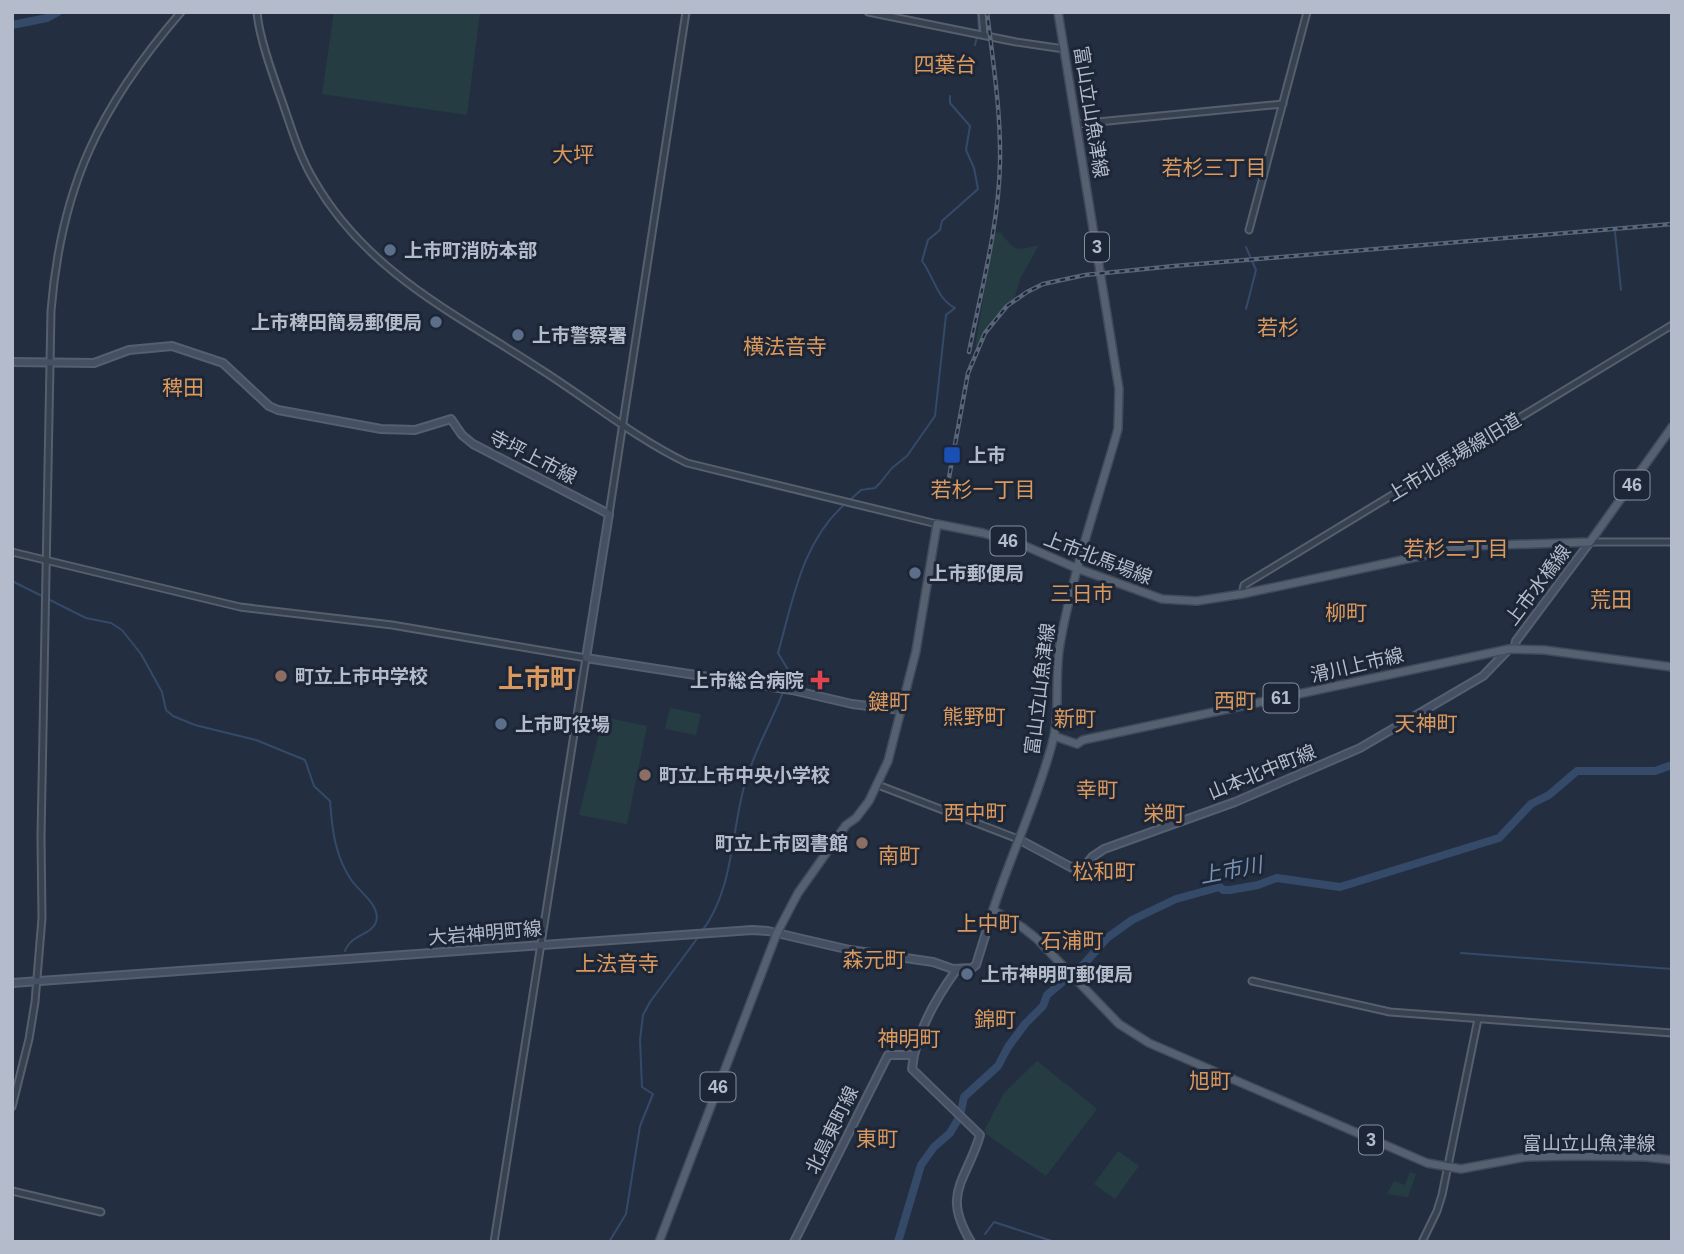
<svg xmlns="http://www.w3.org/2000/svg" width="1684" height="1254" viewBox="0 0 1684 1254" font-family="Arial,'Noto Sans JP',sans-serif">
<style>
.green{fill:#253d42}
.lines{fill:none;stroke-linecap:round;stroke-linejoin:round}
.stream{stroke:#354969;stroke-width:2}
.river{stroke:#354969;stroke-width:8}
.tertiary-casing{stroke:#555f6e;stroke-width:9}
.secondary-casing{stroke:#555f6e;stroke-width:10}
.primary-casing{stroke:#414a5a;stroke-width:10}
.tertiary{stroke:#374150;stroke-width:5}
.secondary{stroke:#455064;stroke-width:6}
.primary{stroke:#556071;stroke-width:7}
.rail-casing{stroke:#596578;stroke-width:4.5}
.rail{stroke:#1c2636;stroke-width:2;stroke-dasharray:5;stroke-linecap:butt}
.service-dot{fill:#5c6f8a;stroke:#1c2636;stroke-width:2.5}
.transit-dot{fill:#1a4fb4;stroke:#1c2636;stroke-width:2.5}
.education-dot{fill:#8d6e63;stroke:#1c2636;stroke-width:2.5}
.health-dot{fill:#e0444e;stroke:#1c2636;stroke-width:2.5}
.labels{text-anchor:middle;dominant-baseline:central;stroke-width:6;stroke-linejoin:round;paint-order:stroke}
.shield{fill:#1c2636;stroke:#868f9e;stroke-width:2}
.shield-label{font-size:18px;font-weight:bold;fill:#b4bccb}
.street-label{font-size:19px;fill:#b4bccb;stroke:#1c2636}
.poi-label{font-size:19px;font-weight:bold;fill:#b4bccb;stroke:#1c2636;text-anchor:start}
.neighbourhood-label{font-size:21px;fill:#dc995d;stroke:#1c2636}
.water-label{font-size:21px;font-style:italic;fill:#7990b4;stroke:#1c2636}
.district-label{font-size:26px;font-weight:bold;fill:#dc995d;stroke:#1c2636}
</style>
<rect width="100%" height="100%" fill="#232f41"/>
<!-- green -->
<g class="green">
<path d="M334 12H480L467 115 322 94Z"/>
<path d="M994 232 1001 233C1016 252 1015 251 1039 245L1020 279 1014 300 994 319 975 348Z"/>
<path d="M670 708 701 714 696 735 665 729Z"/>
<path d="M603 717 647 726 627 824 579 815Z"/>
<path d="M1037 1061 1097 1109 1046 1176 986 1134 985 1129 1004 1093Z"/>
<path d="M1118 1151 1139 1166 1115 1199 1094 1184Z"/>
<path d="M1410 1172 1416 1174 1408 1197 1387 1194 1394 1181 1405 1185Z"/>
</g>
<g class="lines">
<!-- stream -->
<g class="stream">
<path d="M978 12 979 32"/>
<path d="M975 45 977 37"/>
<path d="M1615 232 1621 290"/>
<path d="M1246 247 1256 270 1246 309"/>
<path d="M850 500 861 490 875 488 880 483 892 468 907 456 935 416 946 315 955 308C937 299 934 277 922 261L928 240 940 230 942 221 978 189 974 168 966 150 970 126 950 103V96"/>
<path d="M12 581 86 618 111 623 122 630 141 654 162 692 166 710 173 716 195 725 256 740 305 760 314 786 330 801C332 829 335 857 352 881 360 892 381 906 376 922 372 935 351 934 345 951"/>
<path d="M702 931C733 890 731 835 744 787 754 748 778 712 790 673L778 653C793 600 802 541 846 503"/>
<path d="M1461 953 1672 969"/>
<path d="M985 1234 994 1222 1055 1242"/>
<path d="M609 1242 626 1214 640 1126 653 1094 642 1087 640 1040 643 1015 650 1002 699 936"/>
</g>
<!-- river -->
<g class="river">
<path d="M12 25 47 18 58 12"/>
<path d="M898 1242 921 1165 934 1147 950 1133 960 1116 964 1097 998 1066 1008 1047 1025 1024 1043 1006 1047 995 1085 963 1107 938 1132 920 1176 899 1220 887 1223 890H1230L1258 885 1277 878 1340 887 1499 838 1531 804 1549 795 1577 771H1655L1672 765"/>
</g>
<!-- tertiary casing -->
<g class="tertiary-casing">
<g id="tertiary">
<path d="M257 12C259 38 274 78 283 104 292 130 300 158 315 182 368 273 456 314 540 369 589 400 635 438 687 463L937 524"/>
<path d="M868 12 1016 42 1064 49"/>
<path d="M982 12 984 35"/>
<path d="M1077 124 1283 104"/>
<path d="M1249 230 1307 12"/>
<path d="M609 514 686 12"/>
<path d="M1590 542H1672"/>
<path d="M12 552 240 607 392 625 586 658 494 1242"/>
<path d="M1242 594 1244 585 1672 325"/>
<path d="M547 725 575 730"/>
<path d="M878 785 1018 839"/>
<path d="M1252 981 1390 1012 1672 1033"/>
<path d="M12 1107 29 1039 35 1002 42 918 41 837 51 311C61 186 100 106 181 12"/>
<path d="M12 1191 101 1212"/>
<path d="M1422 1242 1437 1211 1442 1195 1478 1019"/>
</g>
</g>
<!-- secondary casing -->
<g class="secondary-casing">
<g id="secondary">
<path d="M12 362 94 363 129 350 172 346 223 363 269 406 278 410 381 429 415 430 451 419 462 435 473 444 609 514 586 658 792 690 852 704 901 710"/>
<path d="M1514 649 1516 641 1590 542"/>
<path d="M1018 839 1080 872 1092 857 1104 849 1235 802 1360 748 1483 676 1509 649"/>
<path d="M957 969C936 998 915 1033 912 1069L980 1135C966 1182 941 1193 971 1242"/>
<path d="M12 983 752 930 768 931 850 950 933 962 953 969 972 968 976 965 993 910"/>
<path d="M794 1242 888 1055H913"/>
</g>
</g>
<!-- primary casing -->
<g class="primary-casing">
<g id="primary">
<path d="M1058 12 1119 389 1118 429C1098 500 1073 571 1060 644 1054 677 1061 712 1052 744 1037 801 1011 854 993 910L1022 927 1037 939 1119 1024 1149 1043 1427 1163 1461 1169 1526 1157 1577 1156 1646 1157 1672 1160"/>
<path d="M1054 736 1077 744 1083 740 1509 649 1544 650 1672 667"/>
<path d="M659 1242 777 933 798 893 815 869 846 825 856 818 869 801 888 761 916 651 937 524 983 533 1023 545 1076 568 1162 599 1197 601 1242 594 1468 546 1590 542 1672 427"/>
</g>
</g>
<!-- tertiary -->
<use href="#tertiary" class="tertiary"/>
<!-- secondary -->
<use href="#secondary" class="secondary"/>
<!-- primary -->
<use href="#primary" class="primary"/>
<!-- rail casing -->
<g class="rail-casing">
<g id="rail">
<path d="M969 352C981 291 999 224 1000 162 1001 112 993 62 987 12"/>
<path d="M948 483 968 373 985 333 1007 306 1027 292 1043 284 1085 275 1174 266 1672 224"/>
</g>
</g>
<!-- rail -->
<use href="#rail" class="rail"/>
</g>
<!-- markers -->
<g class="service-dot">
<circle cx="390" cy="250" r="7"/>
<circle cx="436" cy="322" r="7"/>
<circle cx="518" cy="335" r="7"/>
<circle cx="915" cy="573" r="7"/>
<circle cx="501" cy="724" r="7"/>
<circle cx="967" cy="974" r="7"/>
</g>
<rect class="transit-dot" x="943" y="446" width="18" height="18" rx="3.5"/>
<g class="education-dot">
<circle cx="281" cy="676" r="7"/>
<circle cx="645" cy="775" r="7"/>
<circle cx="862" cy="843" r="7"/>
</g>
<path class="health-dot" d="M816.5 669.5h7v7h7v7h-7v7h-7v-7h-7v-7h7z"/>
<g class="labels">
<!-- shield labels -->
<g class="shield">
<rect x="1085" y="232.5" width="24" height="29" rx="5"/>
<rect x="1614.5" y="470.5" width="35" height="29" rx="5"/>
<rect x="990.5" y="526.5" width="35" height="29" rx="5"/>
<rect x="1263.5" y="683.5" width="35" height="29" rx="5"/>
<rect x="700.5" y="1072.5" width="35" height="29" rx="5"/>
<rect x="1359" y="1125.5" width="24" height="29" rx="5"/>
</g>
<g class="shield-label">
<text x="1097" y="247">3</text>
<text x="1632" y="485">46</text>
<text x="1008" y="541">46</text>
<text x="1281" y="698">61</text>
<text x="718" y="1087">46</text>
<text x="1371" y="1140">3</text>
</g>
<!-- street labels -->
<g class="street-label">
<text transform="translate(1091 112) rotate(81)">富山立山魚津線</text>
<text transform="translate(533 457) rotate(27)">寺坪上市線</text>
<text transform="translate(1454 457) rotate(-31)">上市北馬場線旧道</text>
<text transform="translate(1098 558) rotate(21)">上市北馬場線</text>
<text transform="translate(1538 585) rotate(-53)">上市水橋線</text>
<text transform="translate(1357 665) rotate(-13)">滑川上市線</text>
<text transform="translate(1040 689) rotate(-83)">富山立山魚津線</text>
<text transform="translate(1262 772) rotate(-22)">山本北中町線</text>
<text transform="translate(485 933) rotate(-5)">大岩神明町線</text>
<text transform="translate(832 1130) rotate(-64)">北島東町線</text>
<text x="1589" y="1143">富山立山魚津線</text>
</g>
<!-- poi labels -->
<g class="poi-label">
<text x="404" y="250">上市町消防本部</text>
<text x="422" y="322" text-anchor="end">上市稗田簡易郵便局</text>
<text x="532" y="335">上市警察署</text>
<text x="968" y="455">上市</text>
<text x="929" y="573">上市郵便局</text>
<text x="295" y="676">町立上市中学校</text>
<text x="804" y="680" text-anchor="end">上市総合病院</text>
<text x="515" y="724">上市町役場</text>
<text x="659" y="775">町立上市中央小学校</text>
<text x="848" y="843" text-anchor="end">町立上市図書館</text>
<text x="981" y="974">上市神明町郵便局</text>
</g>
<!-- neighbourhood labels -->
<g class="neighbourhood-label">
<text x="945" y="64">四葉台</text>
<text x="573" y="154">大坪</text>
<text x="1214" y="167">若杉三丁目</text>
<text x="1278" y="327">若杉</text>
<text x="785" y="346">横法音寺</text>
<text x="183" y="387">稗田</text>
<text x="983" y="489">若杉一丁目</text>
<text x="1456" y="548">若杉二丁目</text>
<text x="1082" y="593">三日市</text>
<text x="1611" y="599">荒田</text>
<text x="1346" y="612">柳町</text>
<text x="1235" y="700">西町</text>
<text x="889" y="701">鍵町</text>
<text x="974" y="716">熊野町</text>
<text x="1075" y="718">新町</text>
<text x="1426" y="723">天神町</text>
<text x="1097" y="789">幸町</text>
<text x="975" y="812">西中町</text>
<text x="1164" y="813">栄町</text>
<text x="899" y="855">南町</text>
<text x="1104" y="871">松和町</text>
<text x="988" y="923">上中町</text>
<text x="1072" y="940">石浦町</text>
<text x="874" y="959">森元町</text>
<text x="617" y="963">上法音寺</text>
<text x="995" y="1019">錦町</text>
<text x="909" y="1038">神明町</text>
<text x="1210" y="1080">旭町</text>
<text x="877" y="1138">東町</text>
</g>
<!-- water labels -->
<g class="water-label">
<text transform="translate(1231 870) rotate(-11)">上市川</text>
</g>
<!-- district labels -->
<g class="district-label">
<text x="537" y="679">上市町</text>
</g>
</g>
<!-- border -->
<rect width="1684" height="1254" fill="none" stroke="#b4bccb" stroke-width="28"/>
</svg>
